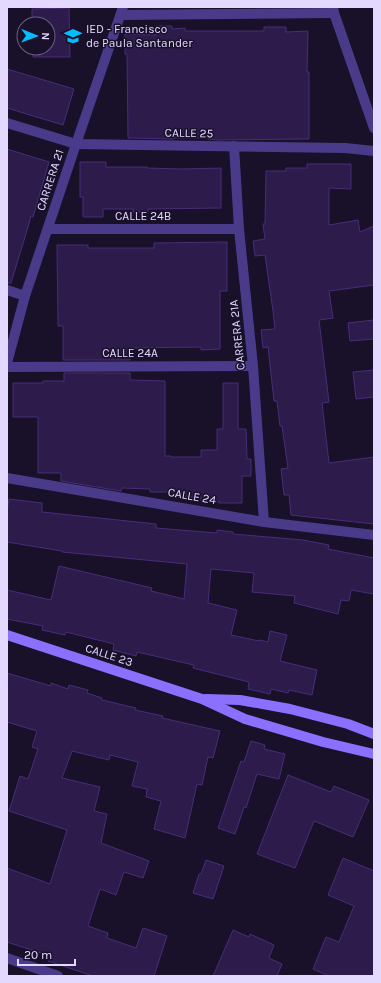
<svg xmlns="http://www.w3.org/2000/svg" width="381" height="983" viewBox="0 0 381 983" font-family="Karla,sans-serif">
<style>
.building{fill:#2d1b4b;stroke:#482d78}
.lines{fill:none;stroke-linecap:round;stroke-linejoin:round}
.street{stroke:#4a3a8a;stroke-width:10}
.secondary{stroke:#8b70ff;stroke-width:10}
.labels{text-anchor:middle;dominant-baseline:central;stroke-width:3;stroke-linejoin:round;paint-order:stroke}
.poi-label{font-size:12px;fill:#e3d9ff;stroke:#19102a;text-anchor:start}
.street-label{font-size:12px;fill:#e3d9ff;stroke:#19102a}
</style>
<rect width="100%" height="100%" fill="#19102a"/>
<!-- building -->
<g class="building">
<path d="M69 8 70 57H33L32 48H48V24H32V9Z"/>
<path d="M156 26H172V29L185 28V31H264V27H286V32L308 31 307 72H309V139L217 140 208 139V138H174V139L128 138 127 54H125V34L156 35Z"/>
<path d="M7 69 74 89 63 125 7 108Z"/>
<path d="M7 149 49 162 33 217 31 216 28 227 11 283H7Z"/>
<path d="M80 162H106V167H147V168L181 169 221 168V208L148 209V212H133V209H103V217H83V197H80Z"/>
<path d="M307 164H351V189L329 188V225L358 220 360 232 374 226V285L329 291 333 318 319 320 329 402 322 403 329 463 374 457V524L291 515 289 495H284L281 469 288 468 282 426H280L277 401H274L268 347 263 348 261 330 275 329 273 311 265 255 255 256 253 241 265 239 263 224H265L266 171H286V168H307Z"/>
<path d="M227 242V291H220V349L201 350V347L130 348V360H63V326H58L57 245H88V248H154V243Z"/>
<path d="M374 320V339L350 341 348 323Z"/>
<path d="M374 370V397L356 399 353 372Z"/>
<path d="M64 373H130V380L165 381V456H171V457H201V450H217V429H223V383H238V429H246L247 459H251V476H242V503H219L220 502 201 501V497H175L174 492H150V489L122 488 121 491 61 481V473H38V417H13V383H43V381H64Z"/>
<path d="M9 499 42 503V512L156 524V528L217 533V530L233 532V534L303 540 329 545 328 549 374 558V594L351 590 349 601 341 600 338 614 294 603 295 596 252 592 254 573 211 569 208 603 237 610 231 635 259 641V640L268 642 270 631 287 635 280 661 317 670 312 695 289 690 288 693 271 689 270 694 248 689 249 682 193 668 194 665 137 652 136 656 113 650 114 644 66 632 65 635 42 630 43 626 7 619V590L51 600 59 566 152 588 151 591 184 599 187 564 62 552V551L7 542V512Z"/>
<path d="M7 673 51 686V683L68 689 69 685 88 690 87 693 102 698V700L136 708 135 710 163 716 162 718 220 731 213 758 208 757 202 785 197 784 185 838 154 829 161 801 146 797 147 789 132 786 138 762 110 755 109 760 72 751 62 778 100 787 94 811 107 814 101 843 149 861 143 878 124 872 116 895 100 889 88 926 108 933 107 938 136 948 143 928 167 936 154 976H93L48 961 50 956 7 942V868L50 884 67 830 9 811 20 776 28 779 38 749 32 747 37 731 7 722Z"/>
<path d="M251 741 265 745 264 749 285 754 279 779 257 774 246 808 244 807 235 834 218 828 241 761 244 762Z"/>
<path d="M288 775 331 792 334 786 369 800 353 837 314 821 295 868 257 854Z"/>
<path d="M343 858 374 871V976H329L313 969 326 937 339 942 354 906 328 895Z"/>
<path d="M206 860 224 866 213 899 193 893 199 874H201Z"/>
<path d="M233 930 249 937 250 934 274 945 269 958 282 964 277 976H213Z"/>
</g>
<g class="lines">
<!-- street -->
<g class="street">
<path d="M333 7 334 13 374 128"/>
<path d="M121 15 334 13"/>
<path d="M7 123 76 144 345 148 374 151"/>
<path d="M234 146 239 229 253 366 264 522"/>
<path d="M48 229H239"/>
<path d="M7 290 25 296"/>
<path d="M7 363 25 296 76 144 123 7"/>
<path d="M7 367 253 366"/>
<path d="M7 478 264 522 374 535"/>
<path d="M7 958 58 976"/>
</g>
<!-- secondary -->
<g class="secondary">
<path d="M7 635 202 699 245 719 323 742 374 754"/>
<path d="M206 699 240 700 290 709 348 724 374 734"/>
</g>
</g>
<!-- icons -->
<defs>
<g id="school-bare" transform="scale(1.38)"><path d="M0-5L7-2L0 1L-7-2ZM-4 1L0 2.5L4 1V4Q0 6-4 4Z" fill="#05bcff" stroke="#19102a" stroke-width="2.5" paint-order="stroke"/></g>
</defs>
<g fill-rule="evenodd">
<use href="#school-bare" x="73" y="36"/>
</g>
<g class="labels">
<!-- poi labels -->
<g class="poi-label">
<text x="86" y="29">IED - Francisco<tspan x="86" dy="14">de Paula Santander</tspan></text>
</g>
<!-- street labels -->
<g class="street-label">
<text transform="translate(189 133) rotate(1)">CALLE 25</text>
<text transform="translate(50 180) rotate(-72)">CARRERA 21</text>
<text x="143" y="216">CALLE 24B</text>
<text transform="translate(237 335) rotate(-96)">CARRERA 21A</text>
<text x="130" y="353">CALLE 24A</text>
<text transform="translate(192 496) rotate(10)">CALLE 24</text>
<text transform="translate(109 655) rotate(18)">CALLE 23</text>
</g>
</g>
<!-- border -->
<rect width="381" height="983" fill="none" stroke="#e3d9ff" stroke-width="16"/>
<!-- north arrow -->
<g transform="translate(36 36) rotate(91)"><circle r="19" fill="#19102a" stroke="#6a607f"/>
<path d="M0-3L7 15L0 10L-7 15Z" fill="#05bcff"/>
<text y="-6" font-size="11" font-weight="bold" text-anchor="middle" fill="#e3d9ff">N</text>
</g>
<!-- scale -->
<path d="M18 959v6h57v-6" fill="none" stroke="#e3d9ff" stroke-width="2"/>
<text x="24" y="959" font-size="12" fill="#e3d9ff" stroke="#19102a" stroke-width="3" paint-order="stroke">20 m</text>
</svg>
